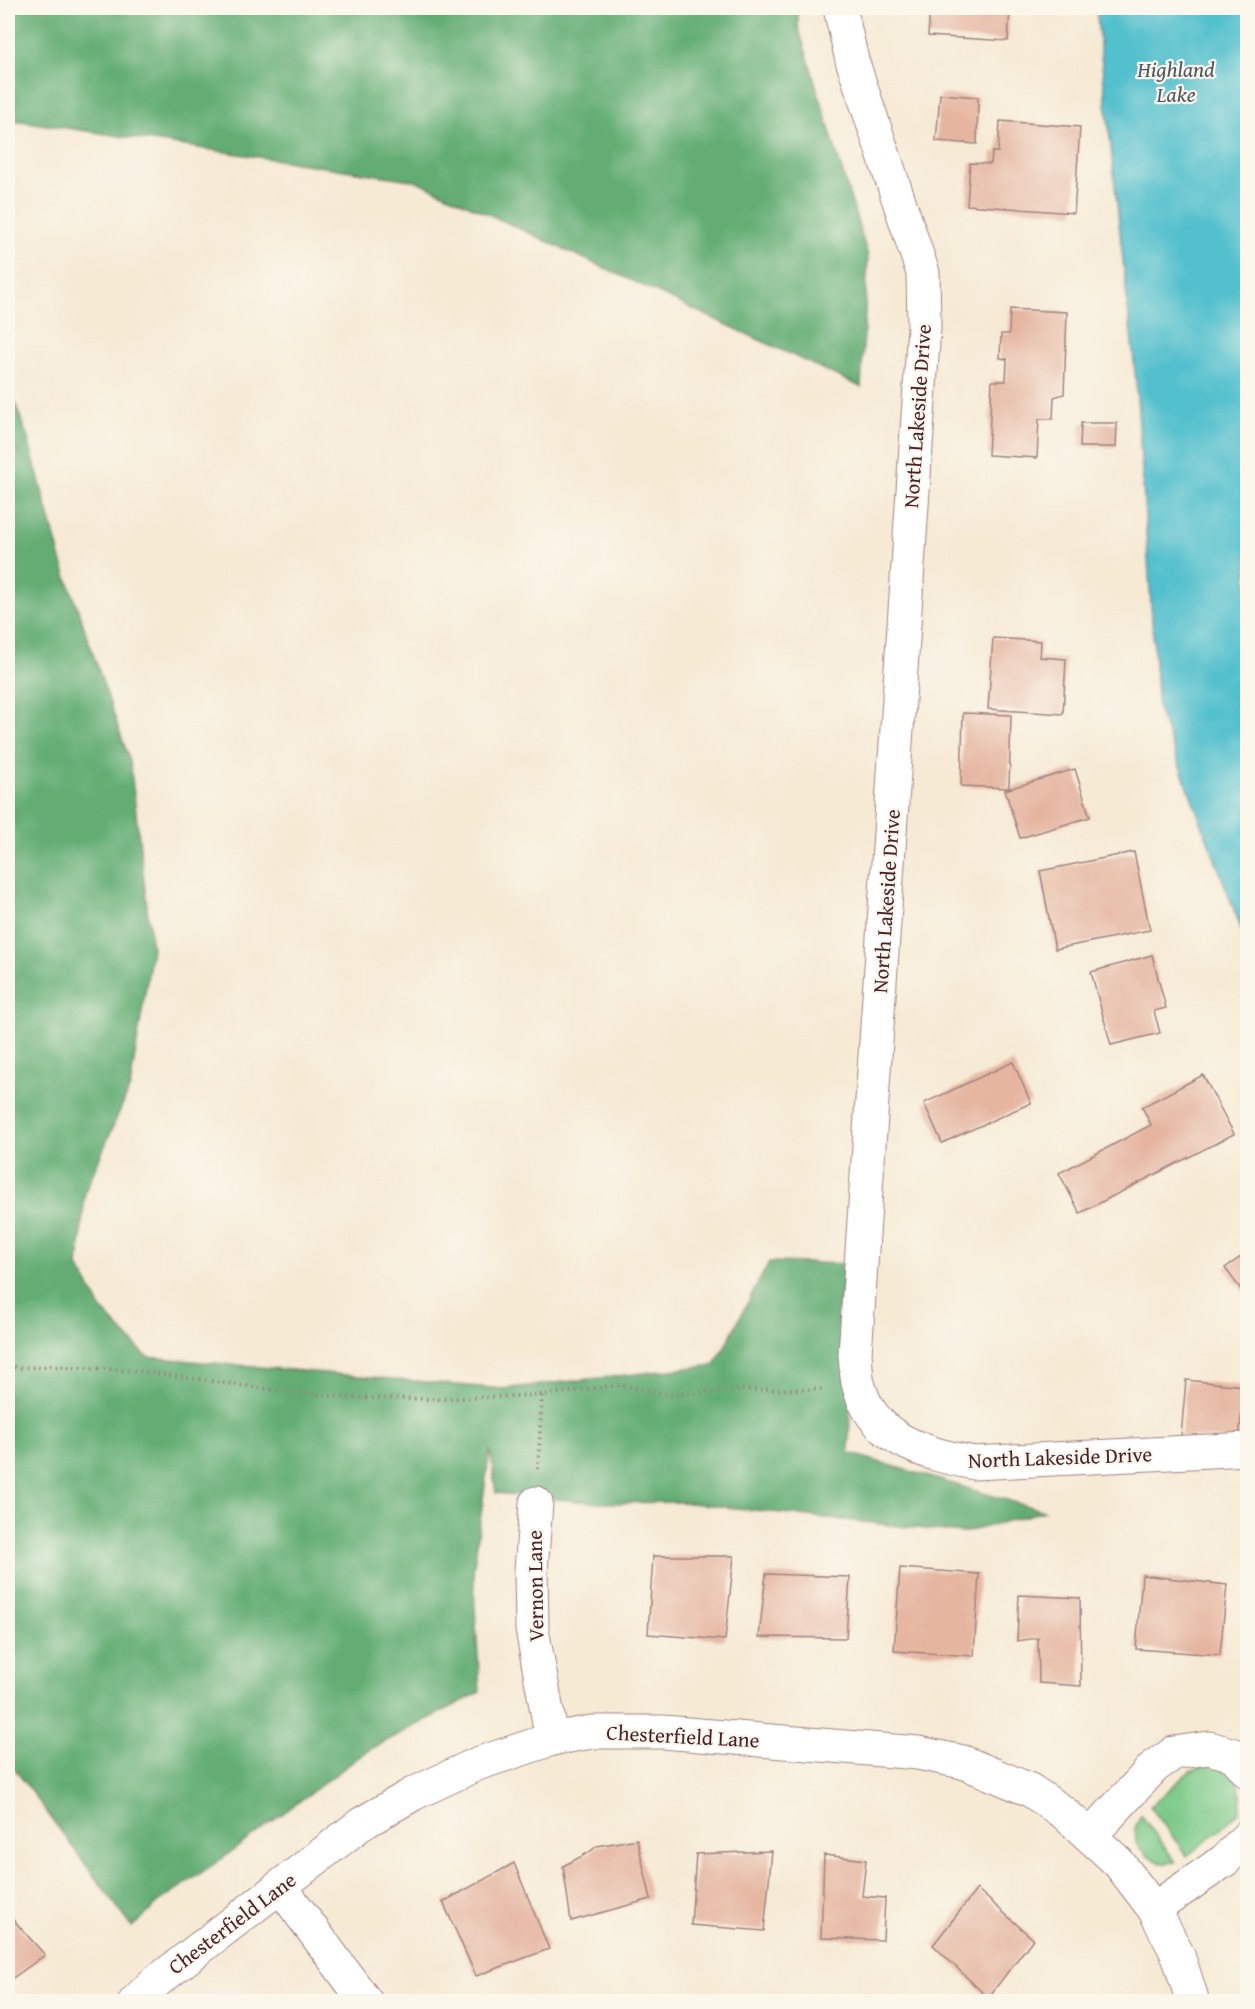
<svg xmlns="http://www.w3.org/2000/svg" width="1255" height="2009" viewBox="0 0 1255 2009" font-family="'Gentium Book Plus',serif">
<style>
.green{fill:#7bc989;stroke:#62745a;stroke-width:1.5}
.forest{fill:#64ad75;stroke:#576650;stroke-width:1.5}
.water{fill:#53c0cd;stroke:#4e707c;stroke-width:1.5}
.building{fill:#e5b5a0}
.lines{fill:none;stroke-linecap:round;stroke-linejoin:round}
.street-casing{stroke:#a08480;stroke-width:35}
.path{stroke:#a08480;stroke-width:4;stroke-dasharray:1.5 4.5;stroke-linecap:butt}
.street{stroke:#fff;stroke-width:33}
.labels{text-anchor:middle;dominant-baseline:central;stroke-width:4.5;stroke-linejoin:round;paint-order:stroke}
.street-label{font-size:21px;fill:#4a1f2b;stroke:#fbf7ec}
.water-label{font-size:22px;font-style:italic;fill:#4d5764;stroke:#fbf7ec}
</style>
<rect width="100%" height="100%" fill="#fbf7ec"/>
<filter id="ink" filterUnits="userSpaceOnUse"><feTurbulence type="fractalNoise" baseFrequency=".0167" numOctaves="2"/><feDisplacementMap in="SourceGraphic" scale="12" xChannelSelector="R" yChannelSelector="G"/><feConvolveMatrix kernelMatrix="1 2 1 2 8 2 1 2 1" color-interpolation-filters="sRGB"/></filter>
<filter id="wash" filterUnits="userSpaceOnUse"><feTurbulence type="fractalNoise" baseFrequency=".008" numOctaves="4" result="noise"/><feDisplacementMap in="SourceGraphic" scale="24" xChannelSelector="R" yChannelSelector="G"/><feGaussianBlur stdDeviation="1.35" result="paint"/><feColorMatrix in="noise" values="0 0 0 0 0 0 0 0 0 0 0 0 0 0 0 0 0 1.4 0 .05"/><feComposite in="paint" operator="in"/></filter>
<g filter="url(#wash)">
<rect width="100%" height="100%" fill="#f6ead5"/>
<!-- green -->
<g class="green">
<path d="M1212 1763 1234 1774 1241 1795 1240 1811 1221 1829 1187 1856 1150 1806 1190 1771Z"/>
<path d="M1141 1815 1176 1862 1161 1863 1146 1855 1136 1843 1135 1828Z"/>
</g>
<!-- forest -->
<g class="forest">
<path d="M8 8H798V26L868 256 861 387 417 181 8 119Z"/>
<path d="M8 383 28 439 61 560 130 762 152 949 130 1087 85 1192 78 1266 102 1310 147 1357 502 1389 715 1365 769 1262 853 1264 849 1453 1044 1511 963 1533 681 1502 599 1503 496 1493 490 1449 473 1572 480 1692 367 1751 223 1858 163 1899 132 1927 8 1760Z"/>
</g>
<!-- water -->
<path class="water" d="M1096 8H1247V944L1158 708 1136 381Z"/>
<g id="blocks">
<!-- building -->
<g class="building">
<path d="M930 8H1010L1008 41 928 36Z"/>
<path d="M1017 8H1048V11L1017 9Z"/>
<path d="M940 94 978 97 977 144 936 141Z"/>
<path d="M1000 121 1080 127 1074 213 967 205 970 163 991 164 992 152H998Z"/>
<path d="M1010 309 1067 312 1064 394 1054 397 1053 419H1039L1037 458 988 455 992 381H1006L1007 359 1000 358 1001 334H1009Z"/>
<path d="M1081 423H1117L1116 447H1080Z"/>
<path d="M993 638 1041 641 1040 657 1066 659 1063 714 988 709Z"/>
<path d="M963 713 1011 715 1009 788 961 786Z"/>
<path d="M1075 769 1090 817 1020 838 1005 790Z"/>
<path d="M1134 852 1150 930 1055 949 1040 871Z"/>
<path d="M1152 955 1166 1008 1154 1011 1160 1033 1111 1045 1091 972Z"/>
<path d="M1013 1062 1031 1103 942 1143 924 1103Z"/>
<path d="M1203 1075 1234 1134 1080 1213 1059 1173 1151 1125 1142 1107Z"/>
<path d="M1248 1252V1299L1225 1268Z"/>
<path d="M1186 1380 1244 1386 1239 1441 1181 1436Z"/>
<path d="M653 1556H734L725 1640 648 1634Z"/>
<path d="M900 1568 979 1574 974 1656 894 1651Z"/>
<path d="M766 1574 850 1577 846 1638 759 1637Z"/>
<path d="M1142 1575 1227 1585 1220 1655 1136 1649Z"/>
<path d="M1019 1595 1080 1598 1081 1686 1039 1683 1038 1638 1017 1641Z"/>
<path d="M637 1839 651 1899 571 1921 563 1866 588 1853 597 1846Z"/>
<path d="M772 1851 764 1931 691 1925 696 1854Z"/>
<path d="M824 1855 866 1860 862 1896 885 1898 883 1940 821 1938Z"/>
<path d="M514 1863 549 1949 476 1976 443 1902Z"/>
<path d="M977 1889 1033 1939 988 1998 933 1945Z"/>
<path d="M8 1914 45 1955 10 1980 8 1978Z"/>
</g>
</g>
</g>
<g filter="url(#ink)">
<use href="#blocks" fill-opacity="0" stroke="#a08480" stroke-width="1.5"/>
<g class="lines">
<!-- street casing -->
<g class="street-casing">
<g id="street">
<path d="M840 8 852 60 923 273 924 327 855 1354C856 1364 856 1374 858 1383 872 1440 923 1453 974 1463L1248 1449"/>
<path d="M536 1503 531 1571 532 1629 552 1739"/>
<path d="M1090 1836 1154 1767 1174 1753 1209 1748 1234 1755 1248 1772"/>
<path d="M280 1886 366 2002"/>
<path d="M1154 1909 1225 1860 1248 1836"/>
<path d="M135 2002 152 1985 361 1824 413 1794 477 1764 552 1739 592 1732H663L918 1753 963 1762 1030 1790 1064 1813 1118 1862 1154 1909 1178 1955 1193 2002"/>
</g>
</g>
<!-- path -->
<g class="path">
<path d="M8 1366 21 1368 51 1366 140 1371 282 1391 355 1398 435 1399 542 1395"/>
<path d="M538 1469 542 1395 619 1385 672 1395 725 1390 825 1389"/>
</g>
<!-- street -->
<use href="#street" class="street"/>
</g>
</g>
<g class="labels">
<!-- street labels -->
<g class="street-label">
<text transform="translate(917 416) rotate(-86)">North Lakeside Drive</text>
<text transform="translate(886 901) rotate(-86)">North Lakeside Drive</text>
<text transform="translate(1060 1457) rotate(-2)">North Lakeside Drive</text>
<text transform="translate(535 1586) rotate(-91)">Vernon Lane</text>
<text transform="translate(683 1736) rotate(3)">Chesterfield Lane</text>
<text transform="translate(232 1923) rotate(-37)">Chesterfield Lane</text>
</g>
<!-- water labels -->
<g class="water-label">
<text x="1176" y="69">Highland<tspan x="1176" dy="25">Lake</tspan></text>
</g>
</g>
<!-- margin -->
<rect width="1255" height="2009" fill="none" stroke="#fbf7ec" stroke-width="30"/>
</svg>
